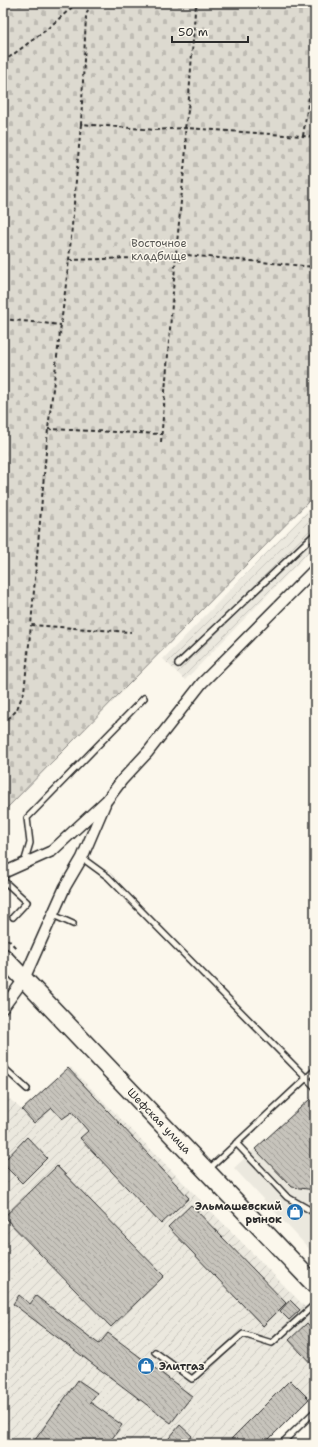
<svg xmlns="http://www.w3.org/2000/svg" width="318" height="1447" viewBox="0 0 318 1447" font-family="'Shantell Sans',sans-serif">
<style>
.built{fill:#ebe8de}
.industrial{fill:url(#industrial-furrows)}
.cemetery{fill:url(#cemetery-stones);stroke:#84827e}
.building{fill:url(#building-back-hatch);stroke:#2b2b2b}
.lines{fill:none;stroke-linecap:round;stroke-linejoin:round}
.service-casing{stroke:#2b2b2b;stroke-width:8}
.minor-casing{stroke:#2b2b2b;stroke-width:13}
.primary-casing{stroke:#2b2b2b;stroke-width:20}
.path{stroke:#2b2b2b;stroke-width:2;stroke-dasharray:4 3;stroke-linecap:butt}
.service{stroke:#fbf7ec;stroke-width:5}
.minor{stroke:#fbf7ec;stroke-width:10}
.primary{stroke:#fbf7ec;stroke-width:17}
.labels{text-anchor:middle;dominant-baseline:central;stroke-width:3;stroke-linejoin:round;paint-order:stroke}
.park-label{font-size:11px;fill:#585754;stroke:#fbf7ec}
.street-label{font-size:11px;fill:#2b2b2b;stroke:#fbf7ec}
.poi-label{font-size:11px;font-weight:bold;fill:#2b2b2b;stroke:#fbf7ec;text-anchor:end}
</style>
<defs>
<pattern id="industrial-furrows" width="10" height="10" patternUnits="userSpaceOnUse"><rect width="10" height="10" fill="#ebe8de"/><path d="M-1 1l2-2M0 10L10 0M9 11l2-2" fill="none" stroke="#cac7bf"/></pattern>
<pattern id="cemetery-stones" width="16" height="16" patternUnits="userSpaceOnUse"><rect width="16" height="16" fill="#dddad0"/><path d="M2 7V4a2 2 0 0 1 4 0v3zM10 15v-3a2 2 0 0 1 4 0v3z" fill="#bebbb3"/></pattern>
<pattern id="building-back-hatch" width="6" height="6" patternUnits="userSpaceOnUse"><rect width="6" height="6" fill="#c7c4bc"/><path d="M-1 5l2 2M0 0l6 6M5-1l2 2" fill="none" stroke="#a29f99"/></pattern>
</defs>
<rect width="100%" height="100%" fill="#fbf7ec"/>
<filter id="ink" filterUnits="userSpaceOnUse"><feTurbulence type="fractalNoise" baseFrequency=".025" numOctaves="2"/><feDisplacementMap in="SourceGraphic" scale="8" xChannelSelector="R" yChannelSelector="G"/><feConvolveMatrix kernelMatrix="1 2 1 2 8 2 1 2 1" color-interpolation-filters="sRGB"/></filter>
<g filter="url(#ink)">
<!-- built -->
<path class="built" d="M315 1093V1255L234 1168Z"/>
<!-- industrial -->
<g class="industrial">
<path d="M315 503V546L185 680 163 659Z"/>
<path d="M70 1067 315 1317V1394L264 1444H3V1093L23 1111Z"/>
</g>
<!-- cemetery -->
<path class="cemetery" d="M3 3H315V495L3 812Z"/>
<!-- building -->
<g class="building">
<path d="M68 1068 189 1198 161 1224 80 1138 88 1131 72 1112 62 1119 52 1108 34 1123 22 1110Z"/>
<path d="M310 1099 315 1104V1190L292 1187 255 1149Z"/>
<path d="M27 1137 47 1158 22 1183 3 1164V1162Z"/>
<path d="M57 1166 164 1276 111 1327 4 1217Z"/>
<path d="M191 1205 286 1303 263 1326 168 1227Z"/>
<path d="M19 1295 30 1304 36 1296 99 1344 108 1333 192 1396 171 1423 13 1304Z"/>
<path d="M290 1300 300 1310 289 1320 280 1311Z"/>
<path d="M307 1323 315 1332V1368L289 1340Z"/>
<path d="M78 1380 97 1393 90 1402 122 1425 111 1440 116 1444H32Z"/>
<path d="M290 1380 309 1399 264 1444H226Z"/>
<path d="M180 1425 192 1436 186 1444H164Z"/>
</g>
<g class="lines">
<!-- service casing -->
<g class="service-casing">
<g id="service">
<path d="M178 664 315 534"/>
<path d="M82 858 108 877 315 1087"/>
<path d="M24 863 30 843 27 818 144 698"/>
<path d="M3 880 27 902 13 917"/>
<path d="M53 915 73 924"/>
<path d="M3 1067 27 1089"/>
<path d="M236 1143 287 1197 315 1213"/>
<path d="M209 1169 315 1070"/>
<path d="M155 1352 192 1379 243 1334 272 1343 315 1304"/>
<path d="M281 1444 315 1411"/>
</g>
</g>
<!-- minor casing -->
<g class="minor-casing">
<g id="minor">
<path d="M3 873 52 851 107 800 122 780 148 752 202 683 315 569"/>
<path d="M3 1008 24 979 65 887 82 858 105 804"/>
</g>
</g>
<!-- primary casing -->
<g class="primary-casing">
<path id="primary" d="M3 957 315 1285"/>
</g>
<!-- path -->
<g class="path">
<path d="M90 3 86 16 81 124 156 130 185 128 315 137"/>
<path d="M3 62 46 30 77 3"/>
<path d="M81 124 69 260 48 429 31 625 131 632"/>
<path d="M303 136 315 58"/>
<path d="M69 260 134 258 176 254 315 267"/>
<path d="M3 319 61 325"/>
<path d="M48 429 161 434"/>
<path d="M161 442 176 254 186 149 185 128 188 111 195 11 197 3"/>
<path d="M3 724 16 711 24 692 31 625"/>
<path d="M3 934 17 949"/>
</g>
<!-- service -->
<use href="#service" class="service"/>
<!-- minor -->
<use href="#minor" class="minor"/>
<!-- primary -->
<use href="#primary" class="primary"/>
</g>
</g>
<!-- icons -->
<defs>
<g id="shop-disc" transform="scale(0.9)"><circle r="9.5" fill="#1f6fb2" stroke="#fbf7ec"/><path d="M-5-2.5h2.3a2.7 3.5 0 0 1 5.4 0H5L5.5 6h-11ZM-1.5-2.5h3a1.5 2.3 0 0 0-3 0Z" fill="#fff"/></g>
</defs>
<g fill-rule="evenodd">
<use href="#shop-disc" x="295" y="1212"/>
<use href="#shop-disc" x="146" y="1366"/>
</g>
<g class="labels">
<!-- park labels -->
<g class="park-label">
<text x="159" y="243">Восточное<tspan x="159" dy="13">кладбище</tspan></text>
</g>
<!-- street labels -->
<g class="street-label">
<text transform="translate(159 1121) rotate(46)">Шефская улица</text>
</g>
<!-- poi labels -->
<g class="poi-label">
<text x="282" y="1206">Эльмашевский<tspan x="282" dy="13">рынок</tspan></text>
<text x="159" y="1366" text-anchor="start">Элитгаз</text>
</g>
</g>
<!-- margin -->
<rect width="318" height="1447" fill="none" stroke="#fbf7ec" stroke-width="16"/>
<rect x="8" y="8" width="302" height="1431" fill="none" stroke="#2b2b2b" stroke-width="1.5" filter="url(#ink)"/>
<!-- scale -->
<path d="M172 36v6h76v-6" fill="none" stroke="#2b2b2b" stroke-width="2"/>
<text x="178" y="36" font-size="12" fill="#2b2b2b" stroke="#fbf7ec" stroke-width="3" paint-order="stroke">50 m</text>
</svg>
